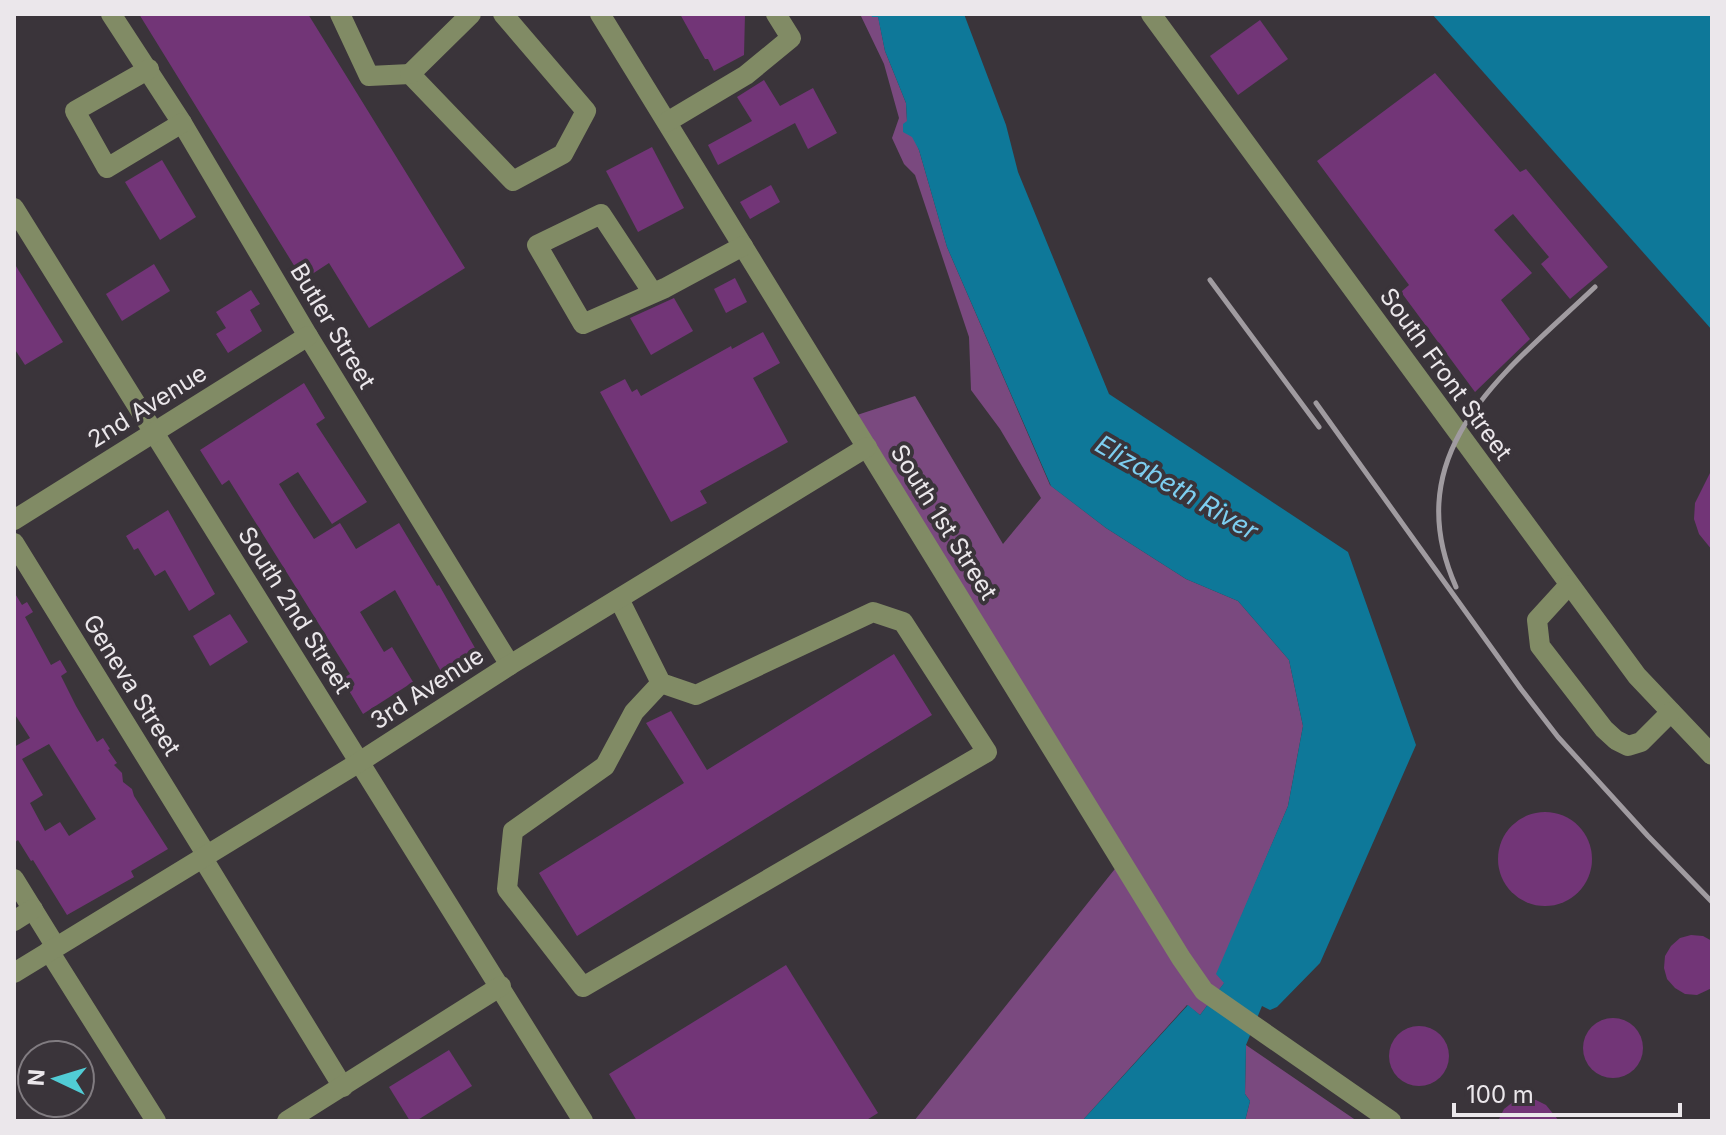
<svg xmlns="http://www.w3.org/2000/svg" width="1726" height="1135" viewBox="0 0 1726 1135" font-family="Inter,sans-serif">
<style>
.green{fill:#7a497f}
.water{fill:#0e7899}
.building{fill:#723577;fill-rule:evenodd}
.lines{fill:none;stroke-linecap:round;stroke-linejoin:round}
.minor{stroke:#818b65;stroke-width:20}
.rail{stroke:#a09ba0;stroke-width:5}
.labels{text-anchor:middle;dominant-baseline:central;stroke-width:8;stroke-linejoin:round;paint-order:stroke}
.street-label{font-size:24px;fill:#ebe7eb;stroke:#3a343a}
.water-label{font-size:26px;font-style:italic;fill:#7dcef0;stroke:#3a343a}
</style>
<rect width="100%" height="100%" fill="#3a343a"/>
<!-- green -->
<g class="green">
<path d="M860 14 878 16 885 51 906 103 907 121 919 150 947 247 1050 485 1106 528 1186 579 1238 601 1289 660 1303 726 1288 806 1217 974 1225 982 1200 1015 1187 1005 1082 1121H914L1122 860 854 416 915 396 1003 544 1041 498 1000 429 971 390 969 337 915 175 904 164 892 138 899 118 884 64Z"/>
<path d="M1246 1045 1357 1121H1245L1250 1101 1245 1094Z"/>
</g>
<!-- water -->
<g class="water">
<path d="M871 14H964L1006 125 1018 172 1109 394 1348 552 1416 745 1320 963 1277 1007 1270 1010 1262 1006 1246 1045 1245 1094 1250 1101 1245 1121H1082L1188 1005 1200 1015 1224 983 1216 974 1288 806 1303 726 1289 660 1238 601 1186 579 1106 528 1051 486 947 247 919 150 912 137 903 132V124L907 121 906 103 885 51 878 17H872Z"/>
<path d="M1432 14H1712V330L1461 47Z"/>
</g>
<!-- building -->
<g class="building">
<path d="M139 14H308L465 268 369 328 329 263 303 280Z"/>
<path d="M680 14H745L744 55 714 71 708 59H705Z"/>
<path d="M1260 20 1288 59 1238 95 1210 56Z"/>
<path d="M1435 73 1520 172 1526 169 1608 267 1570 299 1541 264 1549 257 1513 214 1494 230 1532 273 1501 300 1530 339 1475 392 1401 292 1409 285 1317 161Z"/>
<path d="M764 80 780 106 813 88 837 133 808 149 795 123 718 165 708 145 752 121 737 97Z"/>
<path d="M652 147 684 208 638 232 606 171Z"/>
<path d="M162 160 196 217 160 240 125 182Z"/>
<path d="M771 185 780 202 750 219 740 202Z"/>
<path d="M14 263 63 342 25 365 14 348Z"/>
<path d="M154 264 170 291 122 321 106 294Z"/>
<path d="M735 278 747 302 726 313 714 289Z"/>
<path d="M251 290 260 304 250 310 262 331 228 353 216 334 226 328 216 312Z"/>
<path d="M674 298 693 331 651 355 630 318Z"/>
<path d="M763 332 780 363 753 378 788 442 700 491 707 503 671 522 600 392 625 379 632 392 637 389 641 396 731 346 732 349Z"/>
<path d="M304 383 325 418 316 424 367 502 332 524 298 472 279 484 292 505 314 539 340 523 356 549 399 523 437 586 439 585 483 662 447 682 395 590 360 612 384 652 392 647 413 682 363 714 342 679 350 674 229 480 222 485 200 450Z"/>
<path d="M1712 469V550L1699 534 1694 519 1695 503Z"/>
<path d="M168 510 215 594 189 611 165 570 155 576 138 548 134 550 126 536Z"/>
<path d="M14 592 22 605 27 602 33 612 25 617 51 665 60 660 67 672 61 676 76 706 97 742 103 738 110 749 108 750 117 763 114 765 122 773 123 782 132 789 134 796 168 849 131 871 134 877 67 915 33 860 31 861 18 840 14 843V747L30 738 14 713ZM49 744 96 819 69 836 60 822 45 831 30 803 43 795 22 759Z"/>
<path d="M230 614 248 642 210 666 193 636Z"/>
<path d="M894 654 932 715 577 936 539 873 684 783 646 723 671 711 707 770Z"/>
<circle cx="1545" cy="859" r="47"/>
<path d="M1691 935 1703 936 1712 941V988L1697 995 1685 994 1675 988 1667 979 1664 968 1665 956 1671 946 1680 938Z"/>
<path d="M786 965 878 1113 865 1121H637L609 1074Z"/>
<circle cx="1613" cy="1048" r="30"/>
<circle cx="1419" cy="1056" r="30"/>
<path d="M449 1050 472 1086 416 1121H410L389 1087Z"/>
<path d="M1525 1098 1536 1100 1546 1105 1559 1121H1498L1504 1109 1513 1102Z"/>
</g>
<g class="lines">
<!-- minor -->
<g class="minor">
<path d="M111 14 182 123 308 336 510 665"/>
<path d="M340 14 369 76 410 74 513 181 563 154 586 111 503 14"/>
<path d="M600 14 1181 958 1204 991 1391 1121"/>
<path d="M1151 14 1637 676 1712 755"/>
<path d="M149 69 75 111 107 168 182 123"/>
<path d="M410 74 471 14"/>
<path d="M667 122 746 75 791 38 776 14"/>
<path d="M14 208 583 1121"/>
<path d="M653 293 601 214 537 245 583 324 665 288 743 246"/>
<path d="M14 520 308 336"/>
<path d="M14 543 206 854"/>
<path d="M1569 585 1537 620 1540 646 1604 729 1616 740 1628 746 1641 742 1671 712"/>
<path d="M619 599 661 683 634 712 605 766 513 831 507 889 583 987 987 752 903 622 873 612 696 695 661 683"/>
<path d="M202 857 343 1087"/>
<path d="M14 879 56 947"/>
<path d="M14 921 33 909"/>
<path d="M49 951 156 1121"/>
<path d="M14 973 358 763 510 665 867 447"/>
<path d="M287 1121 501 986"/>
</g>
<!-- rail -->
<g class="rail">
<path d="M1210 280 1319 427"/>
<path d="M1316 403 1521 689 1558 737 1648 836 1712 902"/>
<path d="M1456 587C1395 449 1508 370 1595 287"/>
</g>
</g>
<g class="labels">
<!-- street labels -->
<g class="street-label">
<text transform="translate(333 326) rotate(59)">Butler Street</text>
<text transform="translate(1446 374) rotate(54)">South Front Street</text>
<text transform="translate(147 406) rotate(-32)">2nd Avenue</text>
<text transform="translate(944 522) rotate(58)">South 1st Street</text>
<text transform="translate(295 610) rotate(58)">South 2nd Street</text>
<text transform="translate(132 685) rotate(58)">Geneva Street</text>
<text transform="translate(427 688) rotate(-33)">3rd Avenue</text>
</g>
<!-- water labels -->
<g class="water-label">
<text transform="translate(1177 487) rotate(30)">Elizabeth River</text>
</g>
</g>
<!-- border -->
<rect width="1726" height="1135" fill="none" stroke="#ebe7eb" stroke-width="32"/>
<!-- north arrow -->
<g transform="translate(56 1079) rotate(274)"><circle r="38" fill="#3a343a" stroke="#817c81" stroke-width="2"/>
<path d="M0-6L14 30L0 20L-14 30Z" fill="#51ccd5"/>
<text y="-12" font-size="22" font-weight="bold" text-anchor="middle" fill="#ebe7eb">N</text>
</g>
<!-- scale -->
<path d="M1454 1103v12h226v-12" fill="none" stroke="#ebe7eb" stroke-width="4"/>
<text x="1466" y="1103" font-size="24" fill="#ebe7eb" stroke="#3a343a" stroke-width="6" paint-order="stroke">100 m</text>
</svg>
